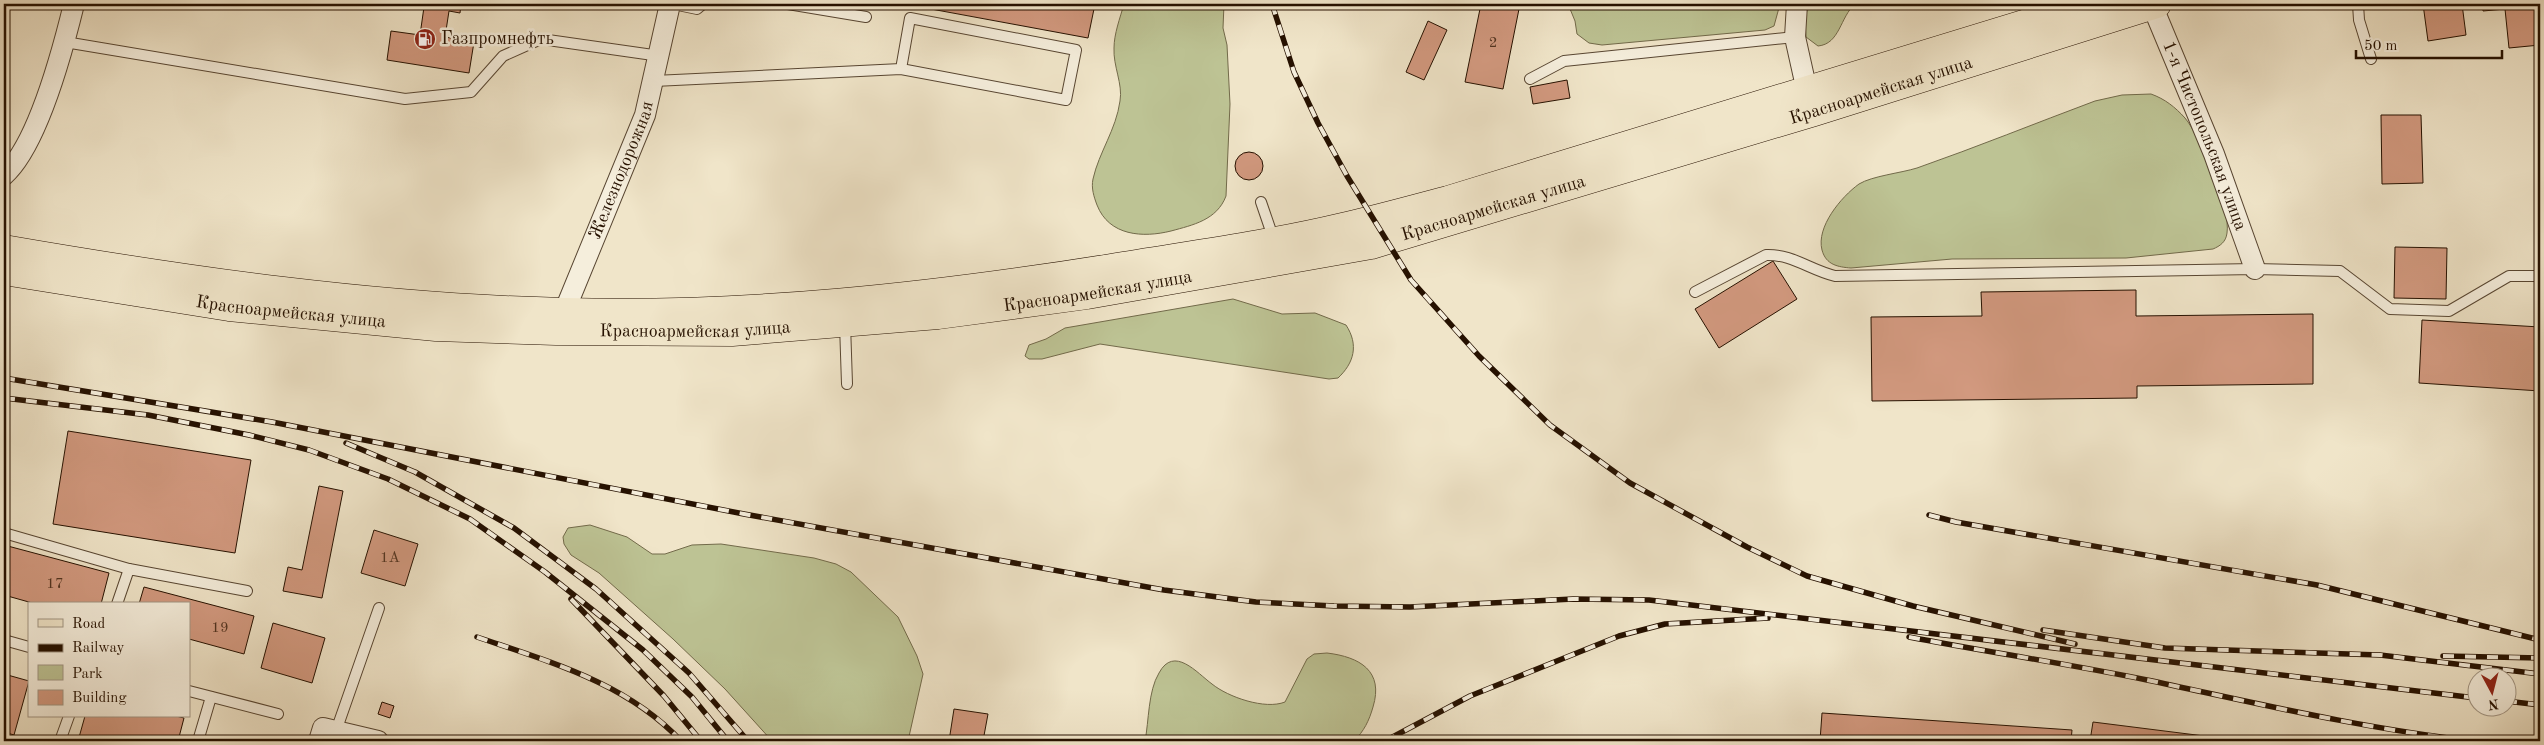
<svg xmlns="http://www.w3.org/2000/svg" width="2544" height="745" viewBox="0 0 2544 745" font-family="'Old Standard TT',serif">
<style>
.green{fill:#bdc394;stroke:#726a4a}
.building{fill:#d2997f;stroke:#261100}
.lines{fill:none;stroke-linecap:round;stroke-linejoin:round}
.lane-casing{stroke:#584632;stroke-width:12}
.street-casing{stroke:#584632;stroke-width:22}
.primary-casing{stroke:#261100;stroke-width:29}
.lane{stroke:#f5eedc;stroke-width:10}
.street{stroke:#f5eedc;stroke-width:20}
.primary{stroke:#f0e5c9;stroke-width:28}
.rail-casing{stroke:#261100;stroke-width:5.5}
.rail{stroke:#f5eedc;stroke-width:4;stroke-dasharray:11;stroke-linecap:butt}
.labels{text-anchor:middle;dominant-baseline:central;stroke-width:5;stroke-linejoin:round;paint-order:stroke}
.number-label{font-size:15px;fill:#513320}
.poi-label{font-size:18px;fill:#261100;stroke:#f5eedc;text-anchor:start}
.street-label{font-size:18px;fill:#261100;stroke:#f5eedc}
</style>
<rect width="100%" height="100%" fill="#f0e5c9"/>
<filter id="stains"><feTurbulence type="fractalNoise" baseFrequency=".004" numOctaves="4"/><feColorMatrix values="0 0 0 0 .2 0 0 0 0 .09 0 0 0 0 .02 0 0 0 .5 -.17"/></filter>
<radialGradient id="worn" r=".72"><stop offset=".6" stop-color="#630" stop-opacity="0"/><stop offset="1" stop-color="#630" stop-opacity=".3"/></radialGradient>
<!-- green -->
<g class="green">
<path d="M1124 4H1224L1223 28 1227 45 1230 104 1226 196C1217 220 1193 225 1171 231 1143 238 1109 236 1097 205 1094 197 1091 188 1093 179 1099 152 1116 130 1120 101 1123 84 1113 66 1114 48 1114 34 1120 18 1124 4Z"/>
<path d="M1568 4H1780L1774 26 1765 30 1602 45 1589 43 1577 34 1575 21Z"/>
<path d="M1808 4H1855C1840 17 1840 44 1818 46L1806 37 1805 21Z"/>
<path d="M2151 94C2165 99 2175 107 2185 118 2201 137 2231 210 2227 233 2226 242 2220 246 2213 249L2126 258 1952 259 1851 268C1838 267 1826 265 1822 250 1816 227 1841 197 1859 184 1872 176 1901 173 1917 168 1977 147 2036 123 2095 101L2122 95Z"/>
<path d="M1233 299 1282 314 1315 313 1346 325C1359 345 1354 363 1338 378L1329 379 1100 344 1042 359H1029L1025 356 1029 345 1046 339 1065 328Z"/>
<path d="M590 525 627 537 652 554H665L692 545 721 544 814 558 836 564 851 572 898 617 917 656 923 674 908 741H772L725 689 673 639 599 573 571 555 564 544 563 537 568 528Z"/>
<path d="M1327 653C1360 657 1384 671 1373 707 1369 721 1364 731 1354 741H1145C1149 721 1148 691 1159 673 1174 645 1197 673 1212 684 1228 697 1265 710 1285 702L1307 659 1314 654Z"/>
</g>
<!-- building -->
<g class="building">
<path d="M413 4H461L460 13 449 11 445 37 474 42 469 73 387 60 391 31 420 35 424 7Z"/>
<path d="M904 4H1095L1088 38Z"/>
<path d="M1481 4H1520L1503 89 1465 82Z"/>
<path d="M2423 4H2462L2466 35 2428 41Z"/>
<path d="M2483 4H2540V45L2509 48 2505 9 2483 11Z"/>
<path d="M1428 21 1447 30 1424 80 1406 72Z"/>
<path d="M1567 80 1570 98 1533 104 1530 87Z"/>
<path d="M2381 115H2421L2423 183 2382 184Z"/>
<circle cx="1249" cy="166" r="14"/>
<path d="M2395 247 2447 248 2446 299 2394 298Z"/>
<path d="M1773 261 1797 299 1719 348 1695 309Z"/>
<path d="M2136 290V316L2313 314V384L2137 386V398L1872 401 1871 317 1982 316 1981 292Z"/>
<path d="M2422 320 2540 327V391L2419 383Z"/>
<path d="M68 431 251 460 235 553 53 524Z"/>
<path d="M319 486 343 491 322 598 283 591 288 567 302 570Z"/>
<path d="M374 530 418 544 405 586 361 573Z"/>
<path d="M4 545 109 573 101 604H36L4 595Z"/>
<path d="M144 587 254 616 244 654 189 639V604H139Z"/>
<path d="M273 623 325 638 312 683 261 668Z"/>
<path d="M4 674 29 681 14 735 4 732Z"/>
<path d="M382 702 394 706 390 718 378 714Z"/>
<path d="M954 709 988 714 983 741H949Z"/>
<path d="M1822 713 2072 730 2071 741H1820Z"/>
<path d="M85 716H176L184 718 178 741H78Z"/>
<path d="M2093 722 2244 741H2090Z"/>
</g>
<g class="lines">
<!-- lane casing -->
<g class="lane-casing">
<g id="lane">
<path d="M673 4 697 9 703 4"/>
<path d="M788 4 866 17"/>
<path d="M2358 4 2359 20 2371 59"/>
<path d="M65 42 405 99 471 92 503 56 541 39 660 56"/>
<path d="M1530 79 1564 61 1795 37"/>
<path d="M654 81 901 69 910 18 1076 50 1066 100 901 69"/>
<path d="M1261 202 1274 240"/>
<path d="M1695 292 1766 255C1792 254 1810 270 1835 276L2255 269 2340 271 2390 309 2449 311 2509 276H2540"/>
<path d="M845 324 847 384"/>
<path d="M4 533 129 569"/>
<path d="M117 604 129 569 247 591"/>
<path d="M4 640 29 647"/>
<path d="M189 691 278 714"/>
<path d="M336 731 379 608"/>
<path d="M60 741 69 716"/>
<path d="M198 741 211 697"/>
</g>
</g>
<!-- street casing -->
<g class="street-casing">
<g id="street">
<path d="M1797 4 1795 37 1807 91"/>
<path id="s1" d="M2152 5 2214 154 2255 269"/>
<path d="M4 175C38 145 63 49 74 4"/>
<path id="s2" d="M560 322 645 115 670 4"/>
<path d="M319 741 323 728 378 741"/>
</g>
</g>
<!-- primary casing -->
<g class="primary-casing">
<g id="primary">
<path d="M4 249C189 281 376 308 564 312 748 317 929 297 1111 268 1188 255 1266 245 1342 227 1378 219 1413 209 1448 200L2089 4"/>
<path id="s3" d="M4 271 229 307 436 327 556 331 732 332 938 315 1087 295 1371 245 1814 112 2157 4"/>
</g>
</g>
<!-- lane -->
<use href="#lane" class="lane"/>
<!-- street -->
<use href="#street" class="street"/>
<!-- primary -->
<use href="#primary" class="primary"/>
<!-- rail casing -->
<g class="rail-casing">
<g id="rail">
<path d="M1272 4 1294 72 1318 123 1347 176 1411 280 1479 356 1550 425 1630 483 1747 547 1807 576 1913 606 2075 644"/>
<path d="M4 378 272 422 744 514 1164 590 1256 602 1334 606 1410 607 1573 599 1649 600 2476 698"/>
<path d="M4 398 148 415 249 435 309 450 388 479 470 519 545 572 643 650 692 697 728 741"/>
<path d="M346 443 415 472 514 528 596 589 689 673 748 741"/>
<path d="M1929 515 1956 522 2317 585 2540 640"/>
<path d="M571 599 664 696 701 741"/>
<path d="M2043 630 2165 648 2380 655 2540 674"/>
<path d="M477 637C550 662 627 683 681 741"/>
<path d="M1909 637C1988 652 2068 664 2147 680 2256 703 2364 729 2474 741"/>
<path d="M2443 656 2540 658"/>
<path d="M2506 701 2540 705"/>
<path d="M1385 741 1470 696 1619 636 1665 624 1768 618"/>
</g>
</g>
<!-- rail -->
<use href="#rail" class="rail"/>
</g>
<!-- icons -->
<defs>
<g id="fuel-disc" transform="scale(1.125)"><circle r="9.5" fill="#8f2418" stroke="#f5eedc"/><path d="M-5.5-6h7V0h2V4h1.3V-2.5L3-4.5l.8-.8L6-3V5H2.5V1h-1V6h-7ZM-4.2-4.7v3.2H.2V-4.7Z" fill="#fff"/></g>
</defs>
<g fill-rule="evenodd">
<use href="#fuel-disc" x="425" y="39"/>
</g>
<g class="labels">
<!-- number labels -->
<g class="number-label">
<text x="1493" y="43">2</text>
<text x="390" y="558">1А</text>
<text x="55" y="584">17</text>
<text x="220" y="628">19</text>
</g>
<!-- poi labels -->
<g class="poi-label">
<text x="441" y="39">Газпромнефть</text>
</g>
<!-- street labels -->
<g class="street-label">
<text stroke="none"><textPath href="#s3" startOffset="1910">Красноармейская улица</textPath></text>
<text stroke="none"><textPath href="#s1" startOffset="141">1-я Чистопольская улица</textPath></text>
<text stroke="none"><textPath href="#s2" startOffset="164">Железнодорожная</textPath></text>
<text stroke="none"><textPath href="#s3" startOffset="1505">Красноармейская улица</textPath></text>
<text stroke="none"><textPath href="#s3" startOffset="1100">Красноармейская улица</textPath></text>
<text stroke="none"><textPath href="#s3" startOffset="290">Красноармейская улица</textPath></text>
<text stroke="none"><textPath href="#s3" startOffset="695">Красноармейская улица</textPath></text>
</g>
</g>
<!-- margin -->
<rect width="2544" height="745" fill="none" stroke="#f0e5c9" stroke-width="20"/>
<rect x="5" y="5" width="2534" height="735" fill="none" stroke="#261100" stroke-width="2.5"/>
<rect x="10" y="10" width="2524" height="725" fill="none" stroke="#261100"/>
<!-- legend -->
<rect x="28" y="602" width="162" height="115" fill="#f5eedc" stroke="#a29684"/>
<rect x="38" y="619" width="25" height="8" fill="#f0e5c9" stroke="#a29684"/>
<text x="72" y="628" font-size="15" fill="#261100">Road</text>
<rect x="38" y="644" width="25" height="8" fill="#261100" stroke="#a29684"/>
<text x="72" y="652" font-size="15" fill="#261100">Railway</text>
<rect x="38" y="665" width="25" height="15" fill="#bdc394" stroke="#a29684"/>
<text x="72" y="678" font-size="15" fill="#261100">Park</text>
<rect x="38" y="690" width="25" height="15" fill="#d2997f" stroke="#a29684"/>
<text x="72" y="702" font-size="15" fill="#261100">Building</text>
<!-- north arrow -->
<g transform="translate(2492 692) rotate(173)"><circle r="24" fill="#f5eedc" stroke="#a29684"/>
<path d="M0-4L9 19L0 12L-9 19Z" fill="#8f2418"/>
<text y="-8" font-size="14" font-weight="bold" text-anchor="middle" fill="#261100">N</text>
</g>
<!-- scale -->
<path d="M2356 50v8h146v-8" fill="none" stroke="#261100" stroke-width="2.5"/>
<text x="2364" y="50" font-size="15" fill="#261100" stroke="#f5eedc" stroke-width="4" paint-order="stroke">50 m</text>
<rect width="100%" height="100%" filter="url(#stains)"/>
<rect width="100%" height="100%" fill="url(#worn)"/>
</svg>
